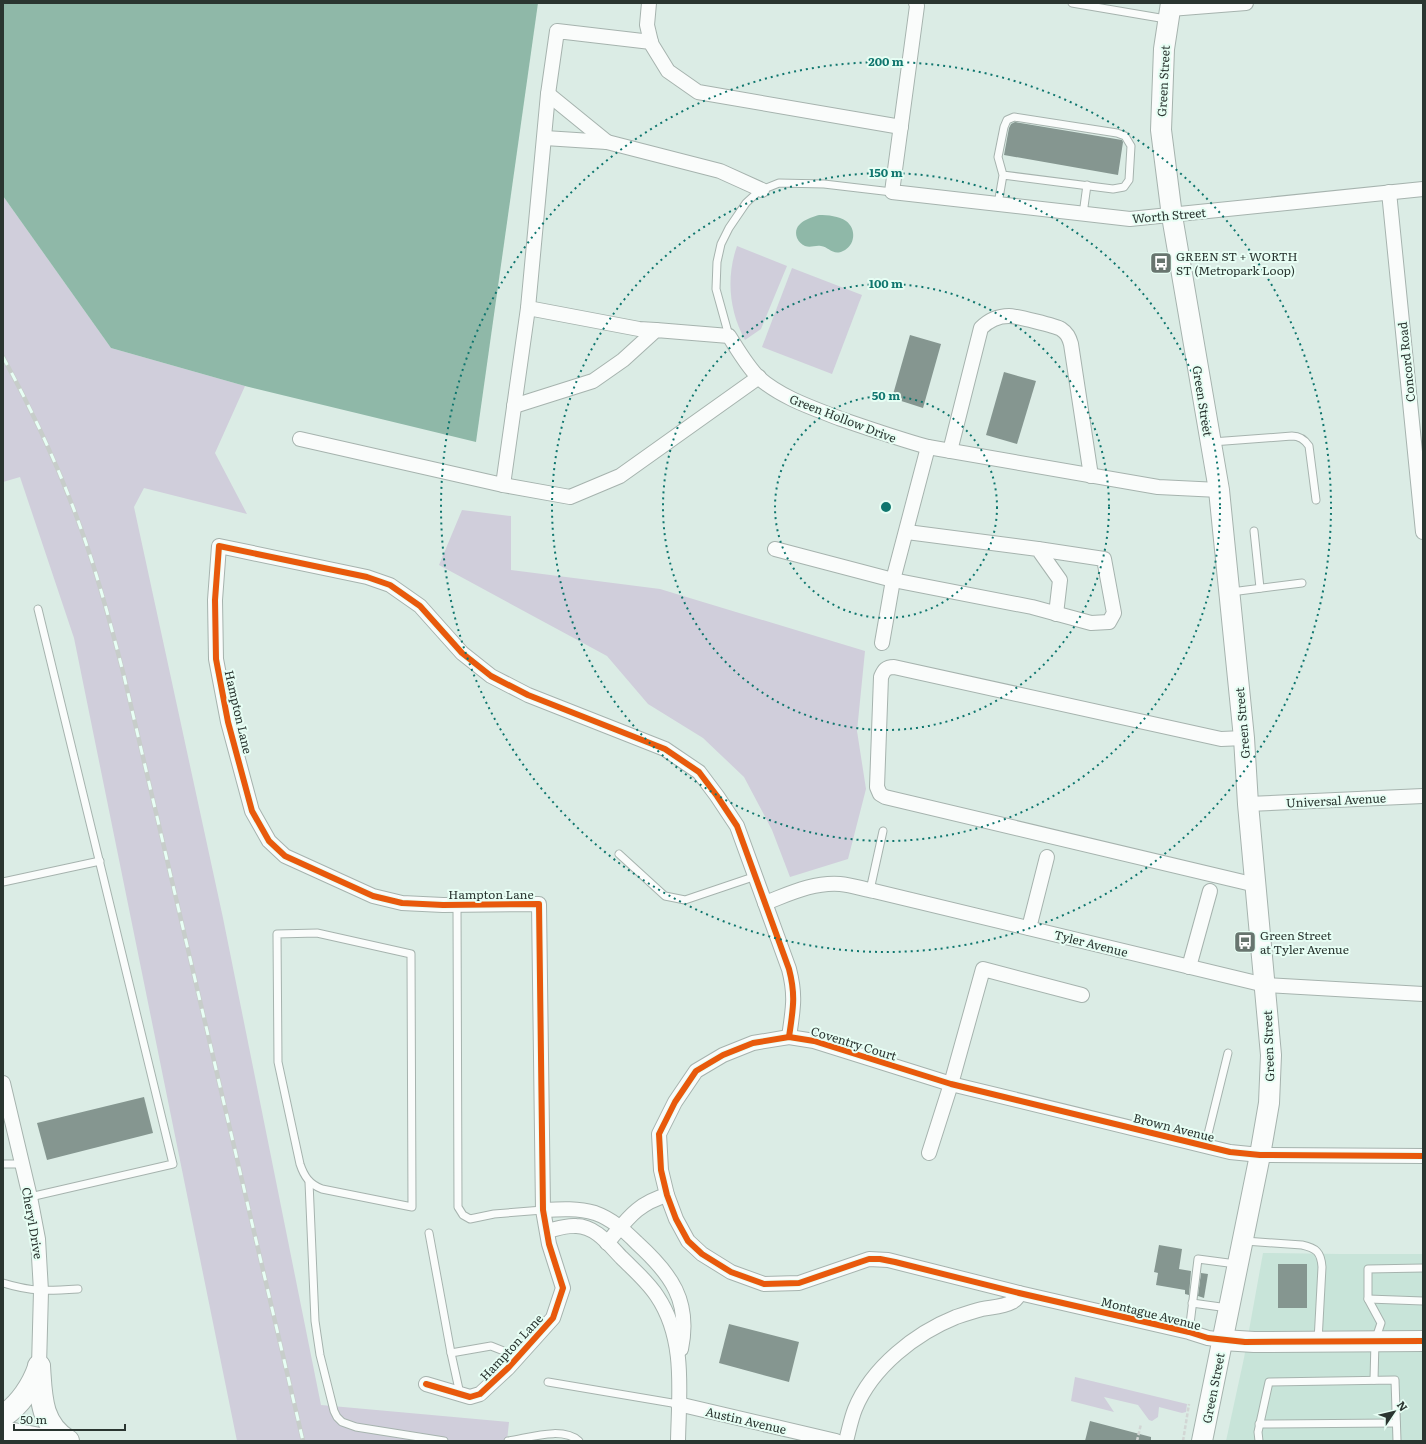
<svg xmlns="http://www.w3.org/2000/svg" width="1426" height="1444" viewBox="0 0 1426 1444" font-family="Literata,serif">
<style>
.built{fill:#c8e4d9}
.green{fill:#d0cedb}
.water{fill:#8fb8a8}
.building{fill:#859690}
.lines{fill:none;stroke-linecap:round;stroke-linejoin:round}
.lane-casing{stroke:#a6b3ae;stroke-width:9}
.street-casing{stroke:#a6b3ae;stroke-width:16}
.secondary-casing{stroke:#a6b3ae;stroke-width:22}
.highway-casing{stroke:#a6b3ae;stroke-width:24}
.path{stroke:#d2d6d4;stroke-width:2.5;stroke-dasharray:4 2;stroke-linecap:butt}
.lane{stroke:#fafcfb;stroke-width:7}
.street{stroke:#fafcfb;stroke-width:14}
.secondary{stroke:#fafcfb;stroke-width:20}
.highway{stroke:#fafcfb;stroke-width:22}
.rail-casing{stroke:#c7cdca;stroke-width:4.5}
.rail{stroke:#e7fef4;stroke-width:3;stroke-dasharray:9;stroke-linecap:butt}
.cycleway-casing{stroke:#e7fef4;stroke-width:8}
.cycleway{stroke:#e8590c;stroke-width:6}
.ring{fill:none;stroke:#0f766e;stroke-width:2;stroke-dasharray:2 4}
.labels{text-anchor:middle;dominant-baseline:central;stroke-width:4;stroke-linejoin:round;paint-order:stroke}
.street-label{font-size:12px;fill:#2a3530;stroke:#e7fef4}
.poi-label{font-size:12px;fill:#2a3530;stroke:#e7fef4;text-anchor:start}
.centre{fill:#0f766e;stroke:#e7fef4;stroke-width:2}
.ring-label{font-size:12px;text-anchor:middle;font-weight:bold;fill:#0f766e;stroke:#e7fef4;stroke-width:4;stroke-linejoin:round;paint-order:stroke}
</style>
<rect width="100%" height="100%" fill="#dbece5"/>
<!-- built -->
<path class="built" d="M1263 1253 1340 1254H1423V1441H1226L1244 1358Z"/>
<!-- green -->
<g class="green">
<path d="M3 196 111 348 245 386 215 453 247 514 144 488 134 507 223 918 321 1405 509 1422 507 1441H237L74 638 20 477 3 482Z"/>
<path d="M737 246 787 266 761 329 745 340C729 311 726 277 737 246Z"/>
<path d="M792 268 862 295 832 374 762 347Z"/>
<path d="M462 510 511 516V570L660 589 865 651 857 731 866 789 848 859 790 877 772 830 744 777 703 738 648 704 607 656 439 565Z"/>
<path d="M1075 1377 1187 1404 1186 1412 1182 1413 1159 1407 1158 1417 1152 1421 1149 1420 1138 1405 1104 1397 1114 1412 1071 1401Z"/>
</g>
<!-- water -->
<g class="water">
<path d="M3 3H538L476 442 245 386 111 348 3 196Z"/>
<path d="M819 215C828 215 839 216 846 221 857 229 855 246 843 251 833 256 829 247 821 246 815 245 811 248 805 246 801 244 799 242 797 238 792 223 809 218 819 215Z"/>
</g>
<!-- building -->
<g class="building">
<path d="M1015 122 1122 140 1123 142 1118 175 1004 155 1009 128 1011 124Z"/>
<path d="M910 335 941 344 923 408 892 398Z"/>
<path d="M1004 372 1036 381 1017 444 986 435Z"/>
<path d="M144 1097 153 1133 47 1160 37 1123Z"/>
<path d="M1159 1245 1182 1249 1179 1269 1191 1271 1189 1295 1185 1294V1290L1156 1285 1158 1273 1154 1272Z"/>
<rect x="1278" y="1264" width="29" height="44"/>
<path d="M1201 1273 1208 1274 1204 1298 1198 1296Z"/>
<path d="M729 1324 799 1342 789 1382 719 1363Z"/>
<path d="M1090 1421 1151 1437V1441H1085Z"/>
</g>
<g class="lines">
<!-- lane casing -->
<g class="lane-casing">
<g id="lane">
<path d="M1072 3 1166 19"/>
<path d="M998 204 1003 175 1113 189 1124 187 1129 180 1131 146 1125 136 1117 133 1014 117 1007 120 1004 127 998 157 1003 175"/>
<path d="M1083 214 1087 185"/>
<path d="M729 336 716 289 717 262 721 244 729 228 746 203 759 191 779 183 824 184 892 192"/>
<path d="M1212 442 1292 436C1299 436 1305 440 1309 446L1316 500"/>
<path d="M1254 531 1260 588"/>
<path d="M1231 592 1302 583"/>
<path d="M619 854 665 896 685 900 756 876"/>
<path d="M3 882 100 861"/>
<path d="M870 890 883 831"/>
<path d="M457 905 458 1207 463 1215 470 1219 494 1214 543 1210"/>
<path d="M317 933 411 954 412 1207 322 1189C309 1184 304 1176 300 1164L278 1062 277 934Z"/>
<path d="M1205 1146 1228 1053"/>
<path d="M3 1164H16L22 1163"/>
<path d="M309 1182 315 1321 320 1355 334 1411 337 1417 342 1422 356 1427 444 1441"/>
<path d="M30 1197 173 1164 38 609"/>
<path d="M429 1233 451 1353 460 1394"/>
<path d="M1245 1241 1302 1245C1316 1248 1321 1252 1322 1267L1318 1341"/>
<path d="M3 1283C32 1292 48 1291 78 1289"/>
<path d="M1368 1299 1423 1301"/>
<path d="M1192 1303 1228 1308"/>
<path d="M1189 1332 1198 1259 1236 1264"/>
<path d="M451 1353 491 1346 519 1357"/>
<path d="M1374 1380 1375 1341 1381 1323 1368 1299V1269L1423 1268"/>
<path d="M548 1382 678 1404"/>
<path d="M1259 1424 1396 1423"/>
<path d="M508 1441C529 1438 562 1426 579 1441"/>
<path d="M1259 1441 1258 1432 1269 1382 1395 1380 1397 1441"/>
</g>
</g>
<!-- street casing -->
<g class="street-casing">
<g id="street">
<path d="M649 3 647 25 651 42"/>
<path d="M916 3 917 6 892 192 1130 219 1423 189"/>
<path d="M1170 9 1246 3"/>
<path d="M548 94 607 142"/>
<path d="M545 138 607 142 720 171 762 190"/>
<path d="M1389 192 1423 532"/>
<path d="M528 308 639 329 656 330"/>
<path d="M514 406 593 381 623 360 656 330 729 336C738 350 747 366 759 378 782 398 813 408 841 419 870 429 899 439 928 447L1158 487 1219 490"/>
<path d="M300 439 503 485 570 497 620 476 759 377"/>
<path d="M950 451 981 328C988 321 998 316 1009 316 1016 316 1056 326 1061 329 1067 333 1069 337 1071 344L1091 476"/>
<path d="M503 485 528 308 548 94 557 31 651 42 652 45 668 71 698 92 901 127"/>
<path d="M907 532 1038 549 1060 580 1056 614"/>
<path d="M775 549 893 580 1032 607 1091 623 1109 622 1114 613 1104 559 1038 549"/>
<path d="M882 643 893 580 928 447"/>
<path d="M1244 738 1221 739 894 667C886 667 884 670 881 677L877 787 880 794 885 797 1256 885"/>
<path d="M1248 804 1423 796"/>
<path d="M765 903C789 894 813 882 840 884 852 885 863 889 874 891L1265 985 1423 994"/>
<path d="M1029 928 1047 857"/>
<path d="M1189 967 1210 891"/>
<path d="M3 1083 30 1197 38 1239 41 1291 39 1366"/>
<path d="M929 1153 951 1084 983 969 1082 995"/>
<path d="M543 1210C561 1209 578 1208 595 1213 612 1219 625 1231 637 1243 671 1274 691 1301 681 1349"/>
<path d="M547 1231C556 1229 566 1225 576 1226 596 1226 610 1246 622 1258 634 1270 648 1282 657 1296 686 1339 679 1392 678 1441"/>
<path d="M607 1243C627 1220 636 1204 667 1195"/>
<path d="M1223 1340 1208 1338 1189 1332 1019 1293 888 1260 869 1259 799 1283 764 1284 731 1272 702 1254 688 1241 676 1219 667 1195 661 1170 659 1134 675 1102 696 1071 723 1055 753 1043 789 1037 814 1041 951 1084 1230 1152 1260 1155 1423 1156"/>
<path d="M426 1384 470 1397 480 1394 508 1368 553 1318 563 1288 549 1244 543 1210 539 904 443 905 402 903 373 896 285 856 269 841 252 811 228 722 216 659 215 600 219 546 367 577 390 585 420 606 462 653 491 676 528 695 665 749 699 772 717 796 737 826 789 969C796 996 793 1009 789 1037"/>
<path d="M678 1404 836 1441"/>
<path d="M846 1441C849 1430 851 1419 855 1409 872 1367 916 1333 956 1317 965 1314 974 1311 982 1309 992 1307 1003 1307 1012 1302 1016 1300 1018 1297 1019 1293"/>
</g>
</g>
<!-- secondary casing -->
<g class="secondary-casing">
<g id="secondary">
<path d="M1171 3 1164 49 1161 130 1172 216 1219 490 1244 738 1248 804 1271 1055 1269 1103 1260 1155 1202 1441"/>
<path d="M1223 1340 1254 1342 1423 1341"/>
</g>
</g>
<!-- highway casing -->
<g class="highway-casing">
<g id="highway">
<path d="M39 1366C41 1395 40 1424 68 1441"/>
<path d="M3 1416C20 1405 33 1385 39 1367"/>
<path d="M3 1432 50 1441"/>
</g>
</g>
<!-- path -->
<g class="path">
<path d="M1137 1441 1141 1424"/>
<path d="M1183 1441 1189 1404"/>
</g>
<!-- lane -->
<use href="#lane" class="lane"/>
<!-- street -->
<use href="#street" class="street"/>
<!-- secondary -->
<use href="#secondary" class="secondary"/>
<!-- highway -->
<use href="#highway" class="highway"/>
<!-- rail casing -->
<g class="rail-casing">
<path id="rail" d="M3 357C37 419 66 483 88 549 102 591 113 633 124 676L303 1441"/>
</g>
<!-- rail -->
<use href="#rail" class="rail"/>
<!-- cycleway casing -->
<g class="cycleway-casing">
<g id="cycleway">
<path d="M1423 1156 1260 1155 1230 1152 951 1084 814 1041 789 1037 753 1043 723 1055 696 1071 675 1102 659 1134 661 1170 667 1195 676 1219 688 1241 702 1254 731 1272 764 1284 799 1283 869 1259H880L895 1262 1019 1293 1189 1332 1208 1338 1245 1342 1423 1341"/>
<path d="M426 1384 470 1397 480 1394 508 1368 553 1318 563 1288 549 1244 543 1210 539 904 443 905 402 903 373 896 285 856 269 841 252 811 228 722 216 659 215 600 219 546 367 577 390 585 420 606 462 653 491 676 528 695 665 749 699 772 717 796 737 826 789 969C796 996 793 1009 789 1037"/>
</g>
</g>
<!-- cycleway -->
<use href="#cycleway" class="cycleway"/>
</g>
<!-- distance rings -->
<g class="ring">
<circle cx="886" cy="507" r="111"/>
<circle cx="886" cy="507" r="223"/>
<circle cx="886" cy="507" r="334"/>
<circle cx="886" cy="507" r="445"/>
</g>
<!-- icons -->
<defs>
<g id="bus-square" transform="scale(1.15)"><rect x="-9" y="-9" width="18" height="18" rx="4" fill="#68756f" stroke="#e7fef4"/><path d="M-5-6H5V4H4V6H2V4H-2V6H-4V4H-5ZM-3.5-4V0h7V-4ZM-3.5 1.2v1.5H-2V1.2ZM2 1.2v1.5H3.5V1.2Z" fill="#fff"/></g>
</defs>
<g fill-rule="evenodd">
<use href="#bus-square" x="1161" y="263"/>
<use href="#bus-square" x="1245" y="942"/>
</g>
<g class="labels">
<!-- street labels -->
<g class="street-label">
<text transform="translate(1163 81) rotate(-87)">Green Street</text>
<text transform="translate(1169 215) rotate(-5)">Worth Street</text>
<text transform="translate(1406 362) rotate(-96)">Concord Road</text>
<text transform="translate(1203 401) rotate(81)">Green Street</text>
<text transform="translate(843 418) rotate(21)">Green Hollow Drive</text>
<text transform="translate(239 712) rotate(77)">Hampton Lane</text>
<text transform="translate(1242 723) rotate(-95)">Green Street</text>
<text transform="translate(1336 800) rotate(-3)">Universal Avenue</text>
<text x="491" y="894">Hampton Lane</text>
<text transform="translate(1091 943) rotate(14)">Tyler Avenue</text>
<text transform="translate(854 1043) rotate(17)">Coventry Court</text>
<text transform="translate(1268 1046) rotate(-92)">Green Street</text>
<text transform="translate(1174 1127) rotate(14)">Brown Avenue</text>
<text transform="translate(33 1223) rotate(80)">Cheryl Drive</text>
<text transform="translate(1151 1313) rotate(14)">Montague Avenue</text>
<text transform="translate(511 1347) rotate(-47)">Hampton Lane</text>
<text transform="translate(1213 1388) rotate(-79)">Green Street</text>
<text transform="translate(746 1420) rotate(13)">Austin Avenue</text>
</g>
<!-- poi labels -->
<g class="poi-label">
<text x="1176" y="256">GREEN ST + WORTH<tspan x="1176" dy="14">ST (Metropark Loop)</tspan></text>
<text x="1260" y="935">Green Street<tspan x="1260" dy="14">at Tyler Avenue</tspan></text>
</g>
</g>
<circle cx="886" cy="507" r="6" class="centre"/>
<g class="ring-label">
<text x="886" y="66">200 m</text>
<text x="886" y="177">150 m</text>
<text x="886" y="288">100 m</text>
<text x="886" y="400">50 m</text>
</g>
<!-- border -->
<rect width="1426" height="1444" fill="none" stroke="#2a3530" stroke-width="8"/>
<!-- north arrow -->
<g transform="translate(1394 1412) rotate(55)" stroke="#e7fef4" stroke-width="3" paint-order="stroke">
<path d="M0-3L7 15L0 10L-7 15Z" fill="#2a3530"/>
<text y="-6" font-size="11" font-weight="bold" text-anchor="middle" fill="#2a3530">N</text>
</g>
<!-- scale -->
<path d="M14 1424v6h111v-6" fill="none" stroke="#2a3530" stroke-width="2"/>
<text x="20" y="1424" font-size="12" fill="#2a3530" stroke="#e7fef4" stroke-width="3" paint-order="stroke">50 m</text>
</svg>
